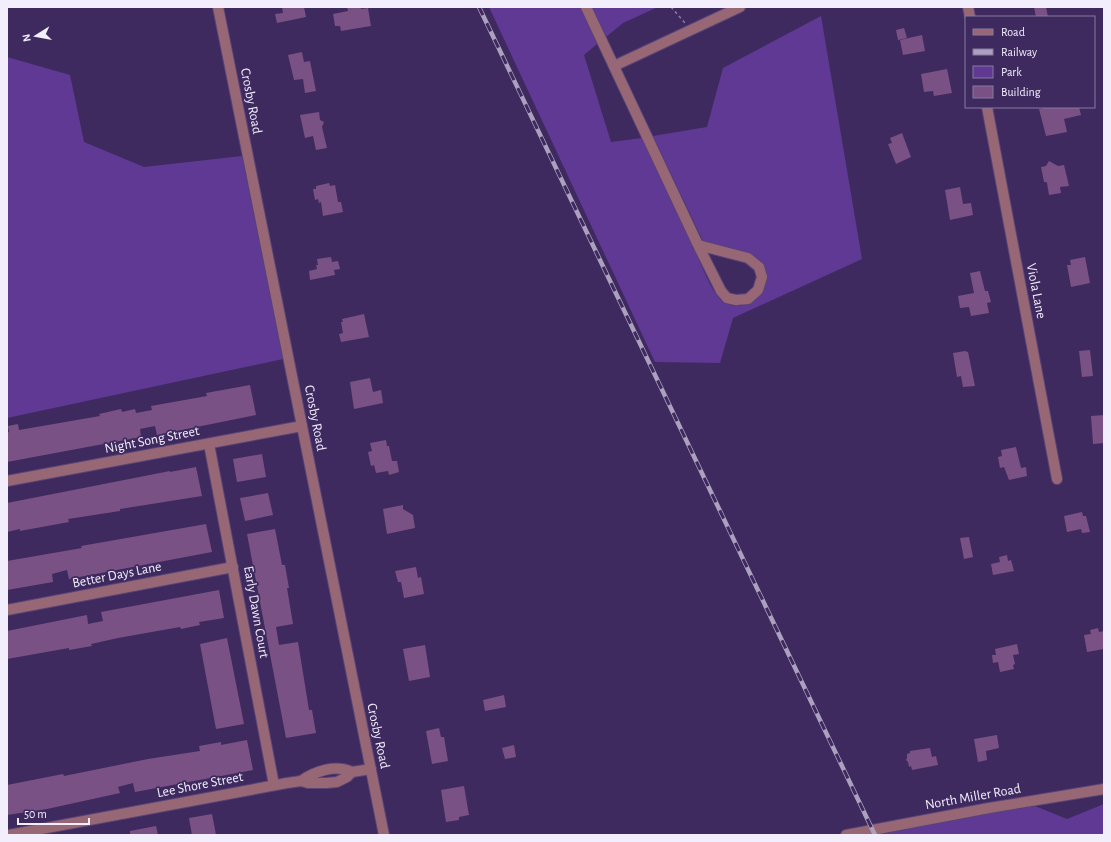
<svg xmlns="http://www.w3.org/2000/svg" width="1111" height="842" viewBox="0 0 1111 842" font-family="'Alegreya Sans',sans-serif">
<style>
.green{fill:#5f3994}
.building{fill:#7a5184}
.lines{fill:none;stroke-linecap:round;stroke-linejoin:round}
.minor-casing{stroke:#584576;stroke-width:12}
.path{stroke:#8a7ca2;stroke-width:1.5;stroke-dasharray:3 3;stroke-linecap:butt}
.minor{stroke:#986776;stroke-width:10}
.rail-casing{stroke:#aba0be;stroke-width:4.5}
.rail{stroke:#3f2a60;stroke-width:3;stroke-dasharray:9;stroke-linecap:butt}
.labels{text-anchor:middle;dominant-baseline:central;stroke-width:3.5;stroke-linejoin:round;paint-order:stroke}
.street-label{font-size:14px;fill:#f2eefc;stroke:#3f2a60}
</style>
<rect width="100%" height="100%" fill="#3f2a60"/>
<!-- green -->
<g class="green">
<path d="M489 7H580L597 44 584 55 611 142 642 138 693 245 692 248 694 249C701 263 712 295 724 302 751 318 786 279 753 255 749 252 743 252 738 251 726 248 715 244 703 241L653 136 707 127 723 68 821 16 862 259 733 318 720 363 655 362Z"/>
<path d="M592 7H658L623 23 606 37Z"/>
<path d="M7 57 70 75 84 142 144 167 242 156 283 359 7 418Z"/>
<path d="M1104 804V835H887L886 832 990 813 1035 806 1067 819Z"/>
</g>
<!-- building -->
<g class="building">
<path d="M282 7H304L306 17 277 23 275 14 283 13Z"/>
<path d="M347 7H361V9L368 8 371 26 341 31 340 26H335L333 14 348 11Z"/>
<path d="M1034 7H1046L1048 17H1036Z"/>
<path d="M904 28 907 38 898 40 896 30Z"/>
<path d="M922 35 925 51 903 55 900 40Z"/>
<path d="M302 52 304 62 310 61 316 91 305 93 303 79 294 80 288 55Z"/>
<path d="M947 69 952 93 934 96 933 91 924 92 921 74Z"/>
<path d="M1049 107H1079L1081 115 1064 119 1067 132 1046 136 1039 109Z"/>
<path d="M319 112 320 120 324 122 322 127 327 148 316 150 313 136 305 138 300 115Z"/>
<path d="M902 133 911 157 896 164 888 144 892 143 890 138Z"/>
<path d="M1049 161 1058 166 1064 165 1069 186 1060 187 1061 193 1049 195 1047 183 1046 182H1044L1041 167 1046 166Z"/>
<path d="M329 183 330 186 335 185 338 202H341L343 212 323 216 321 202 319 203 318 199 315 200 313 189H316V186Z"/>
<path d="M960 187 963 204 971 203 973 215 950 220 945 190Z"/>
<path d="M331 257 332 262 338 261 340 269 334 270 335 275 310 280 309 271 317 269 316 265H318L317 259Z"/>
<path d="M1085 257 1090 283 1071 287 1067 265H1071L1070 260Z"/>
<path d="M980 271 985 291H988L991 302 987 303 989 313 971 316 969 307 960 308 958 296 974 293 970 273Z"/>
<path d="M364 314 369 337 341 342 339 334 343 333 341 322H343L342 319Z"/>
<path d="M1090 350 1093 376 1082 377 1079 351Z"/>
<path d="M965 351 968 352 975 386 963 387 961 376 957 377 953 353Z"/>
<path d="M370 378 373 392 381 390 383 403 354 409 350 382Z"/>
<path d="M250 385 256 415 157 435 155 426 140 429 141 437 7 462V433L9 432 8 426 18 424 19 430 100 416 99 414 121 409 122 412 135 409 136 413 152 410 151 406 207 396 206 393Z"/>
<path d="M1104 415V443L1093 444 1091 416Z"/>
<path d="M386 440 387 446H389L392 461H397L399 472 389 475 388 471 376 473 374 465 371 466 368 452 372 451 370 443Z"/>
<path d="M1016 447 1021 468 1026 467 1027 476 1009 480 1004 467 1000 468 998 457 1002 456 1001 450Z"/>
<path d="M262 454 266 477 237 482 233 459Z"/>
<path d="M196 467 202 496 120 509V511L68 519 69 522 20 531V529L7 532V503L170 471V472Z"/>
<path d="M268 493 273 515 245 521 240 498Z"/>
<path d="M403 505V509L413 515 415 528 387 534 383 509Z"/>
<path d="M1082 512 1083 516H1086L1090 532 1082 533 1081 529 1067 532 1064 516Z"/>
<path d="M206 524 212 552 69 579 67 570 52 574 53 582 7 590V561L82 548 81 546Z"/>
<path d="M275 529 282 565H285L289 588H287L293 624 276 627 279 645 298 642 309 710H312L316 733 286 738 247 534Z"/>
<path d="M969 537 973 557 964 559 960 538Z"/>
<path d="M1007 555 1008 561 1011 560 1014 571 993 575 991 564 1000 562 999 557Z"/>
<path d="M416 567 418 578 421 577 424 594 404 598 401 582H398L395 571Z"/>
<path d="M219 590 224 618 199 622 200 625 181 629 180 627 118 638 91 644 92 646 69 650V648L7 659V631L87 615 88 624 103 621 101 612Z"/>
<path d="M1098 628 1099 632 1104 631V649L1087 652 1084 635 1091 634 1090 630Z"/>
<path d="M227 638 244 724 216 729 200 644Z"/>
<path d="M1017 644 1019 654 1013 655 1015 664 1013 665 1014 669 1000 672 998 662 993 663 992 655H996L995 649Z"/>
<path d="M425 645 430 677 409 681 403 649Z"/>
<path d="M504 695 506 707 485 711 483 700Z"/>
<path d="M439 728 441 737H444L448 761 432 764 426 731Z"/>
<path d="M997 735 999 748 986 751 987 760 978 762 974 739Z"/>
<path d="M247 740 253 770 135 792 133 783 118 787 120 793 47 809 7 815V785L63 774 64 776 148 759 200 751 199 746 221 742V745Z"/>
<path d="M514 745 516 757 505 759 502 748Z"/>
<path d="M930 748 932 757 936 756 938 765 912 770 911 766 909 767 908 762 906 760 907 758V754L910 753V751Z"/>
<path d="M464 786 469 815 459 817V820L446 822 441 790Z"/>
<path d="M212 814 216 835H192L189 818Z"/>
<path d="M156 826 158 835H130V831Z"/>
</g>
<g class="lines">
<!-- minor casing -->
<g class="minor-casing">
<g id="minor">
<path d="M218 7 384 835"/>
<path d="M586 7 698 245 721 291 727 298 736 300 748 299 758 290 762 277 759 267 748 258 698 245"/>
<path d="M968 7 970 17"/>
<path d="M614 66 740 7"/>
<path d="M987 107 1057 479"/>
<path d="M209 444 274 785"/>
<path d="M7 481 302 426"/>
<path d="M7 610 233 567"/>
<path d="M301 781C315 771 336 764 352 772"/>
<path d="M9 835 287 783 301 781 308 783H326L337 782 347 777 352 772 371 769"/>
<path d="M846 835 989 808 1104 789"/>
</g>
</g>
<!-- path -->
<path class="path" d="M671 7 685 23"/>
<!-- minor -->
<use href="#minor" class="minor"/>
<!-- rail casing -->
<g class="rail-casing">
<path id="rail" d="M479 7 875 835"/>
</g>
<!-- rail -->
<use href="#rail" class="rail"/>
</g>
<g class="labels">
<!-- street labels -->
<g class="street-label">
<text transform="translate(251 101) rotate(79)">Crosby Road</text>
<text transform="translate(1036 291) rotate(79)">Viola Lane</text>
<text transform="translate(315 418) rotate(79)">Crosby Road</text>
<text transform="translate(152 440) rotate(-11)">Night Song Street</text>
<text transform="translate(117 575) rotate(-11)">Better Days Lane</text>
<text transform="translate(256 612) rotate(80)">Early Dawn Court</text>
<text transform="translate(378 736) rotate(78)">Crosby Road</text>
<text transform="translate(200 785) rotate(-11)">Lee Shore Street</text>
<text transform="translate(973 797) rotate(-10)">North Miller Road</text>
</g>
</g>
<!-- border -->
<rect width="1111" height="842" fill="none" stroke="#f2eefc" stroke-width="16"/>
<!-- legend -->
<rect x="965" y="16" width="130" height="92" fill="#3f2a60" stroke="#87789e"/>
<rect x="973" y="29" width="20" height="6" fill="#986776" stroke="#87789e"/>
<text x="1001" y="36" font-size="12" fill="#f2eefc">Road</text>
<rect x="973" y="49" width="20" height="6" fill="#aba0be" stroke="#87789e"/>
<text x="1001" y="56" font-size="12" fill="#f2eefc">Railway</text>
<rect x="973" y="66" width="20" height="12" fill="#5f3994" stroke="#87789e"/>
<text x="1001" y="76" font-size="12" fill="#f2eefc">Park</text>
<rect x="973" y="86" width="20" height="12" fill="#7a5184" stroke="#87789e"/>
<text x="1001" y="96" font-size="12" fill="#f2eefc">Building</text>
<!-- north arrow -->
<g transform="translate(36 36) rotate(259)" stroke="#3f2a60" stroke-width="3" paint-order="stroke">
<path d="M0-3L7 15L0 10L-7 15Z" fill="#f2eefc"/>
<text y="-6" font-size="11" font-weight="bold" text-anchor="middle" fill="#f2eefc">N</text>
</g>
<!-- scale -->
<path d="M18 818v6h71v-6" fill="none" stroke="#f2eefc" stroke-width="2"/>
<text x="24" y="818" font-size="12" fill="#f2eefc" stroke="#3f2a60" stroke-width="3" paint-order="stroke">50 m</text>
</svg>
